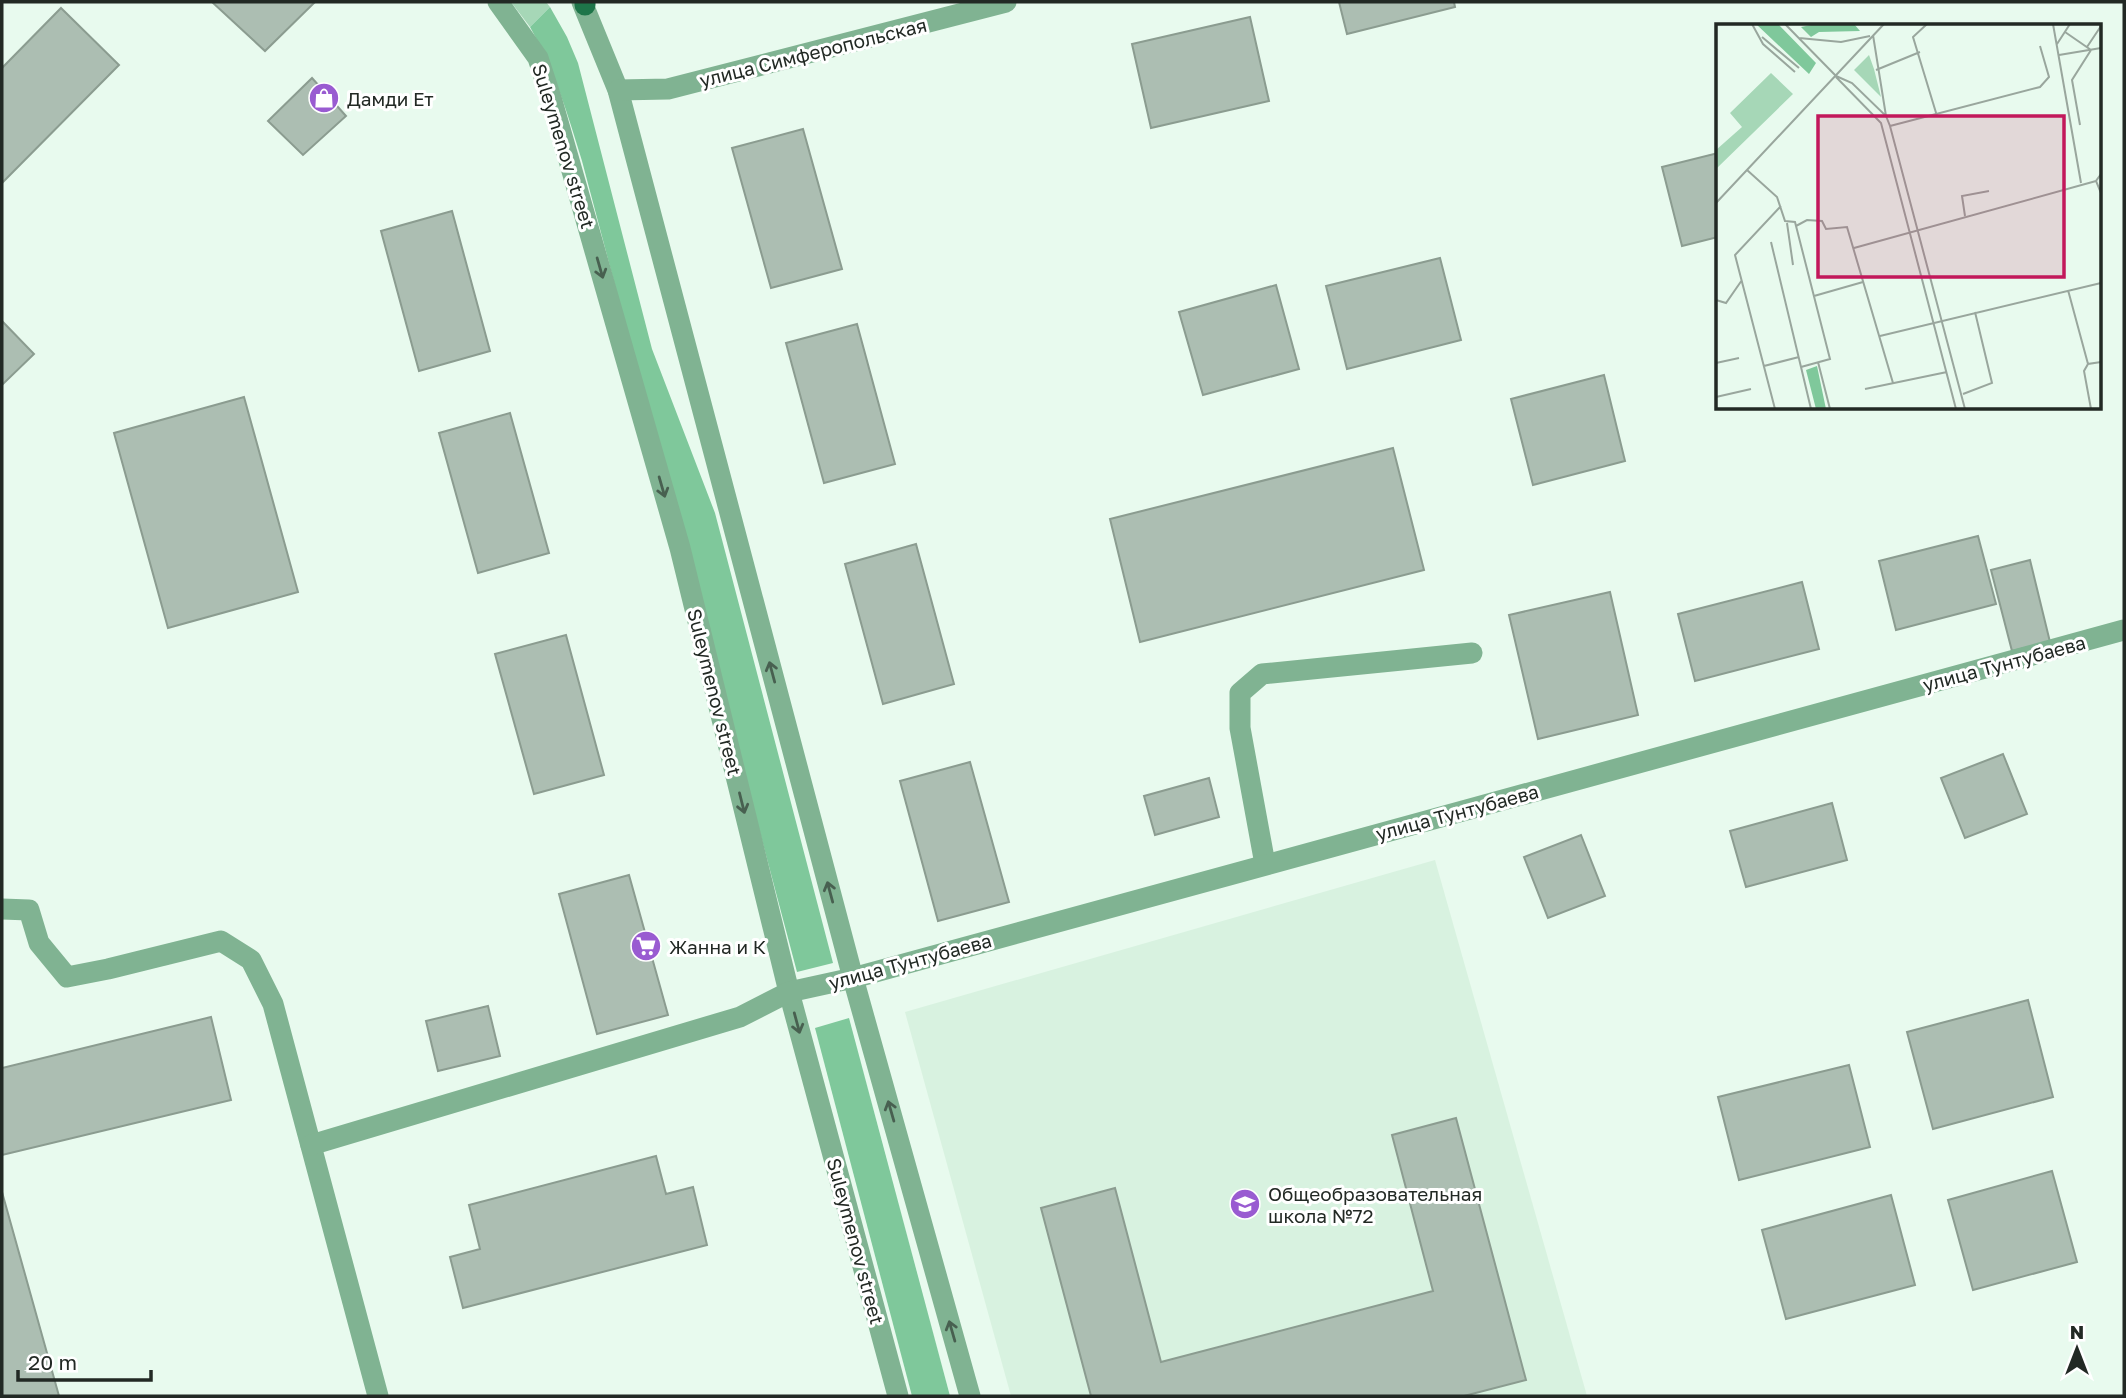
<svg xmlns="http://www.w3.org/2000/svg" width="2126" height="1398" viewBox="0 0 2126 1398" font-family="'Golos Text',sans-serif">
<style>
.built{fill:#d8f2e0}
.green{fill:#a6d7b7}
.forest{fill:#7fc89b}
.building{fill:#acbeb2;stroke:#8b9c90;stroke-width:2}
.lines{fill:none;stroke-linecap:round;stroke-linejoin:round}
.minor{stroke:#80b392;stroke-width:21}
.major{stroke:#1e7549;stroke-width:21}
.oneway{stroke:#486050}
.labels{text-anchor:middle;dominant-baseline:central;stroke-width:6;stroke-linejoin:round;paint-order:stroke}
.street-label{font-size:19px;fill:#222924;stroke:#fff}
.poi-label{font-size:19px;fill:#222924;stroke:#fff;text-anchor:start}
.inset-road{fill:none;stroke:#99a69d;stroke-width:2}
.view{fill:#c2185b;fill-opacity:0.15;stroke:#c2185b;stroke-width:3.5}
.inset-edge{fill:none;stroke:#222924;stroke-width:3.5}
</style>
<rect width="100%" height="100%" fill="#e8faee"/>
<!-- built -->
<path class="built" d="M1435 860 1587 1396H1011L905 1012Z"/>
<!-- green -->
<path class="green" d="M511 2H546L550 7 530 27Z"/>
<!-- forest -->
<g class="forest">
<path d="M550 7 567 37 578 63 652 349 715 513 833 963 797 972 582 161C568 115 554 68 530 27Z"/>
<path d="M849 1018 950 1396H912L815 1028Z"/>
</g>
<!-- building -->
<g class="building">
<path d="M212 2H315L265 51Z"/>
<path d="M1339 2H1454L1455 7 1347 34Z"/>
<path d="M61 8 119 65 2 183V68Z"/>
<path d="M1250 17 1269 101 1151 128 1132 44Z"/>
<path d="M312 78 346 116 303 155 268 121Z"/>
<path d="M803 129 842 269 771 288 732 148Z"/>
<path d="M1718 153V237L1682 246 1662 167Z"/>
<path d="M452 211 490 351 419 371 381 231Z"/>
<path d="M1440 258 1461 340 1347 369 1326 286Z"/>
<path d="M1276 285 1299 369 1203 395 1179 312Z"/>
<path d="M2 321 34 354 2 385Z"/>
<path d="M857 324 895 464 824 483 786 343Z"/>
<path d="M1604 375 1625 461 1533 485 1511 399Z"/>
<path d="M244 397 298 592 168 628 114 433Z"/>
<path d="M510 413 549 553 478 573 439 433Z"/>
<path d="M1393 448 1424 570 1140 642 1110 519Z"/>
<path d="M1978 536 1996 604 1896 630 1879 561Z"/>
<path d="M916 544 954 684 883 704 845 564Z"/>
<path d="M2030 560 2050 642 2012 651 1991 570Z"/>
<path d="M1802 582 1819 649 1695 681 1678 614Z"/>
<path d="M1610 592 1638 715 1538 739 1509 615Z"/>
<path d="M566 635 604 775 534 794 495 654Z"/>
<path d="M2003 754 2027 814 1965 838 1941 778Z"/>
<path d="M970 762 1009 902 938 921 900 781Z"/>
<path d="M1209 778 1219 817 1155 835 1144 796Z"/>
<path d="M1832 803 1847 860 1746 887 1730 831Z"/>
<path d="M1581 835 1605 896 1548 918 1524 857Z"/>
<path d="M629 875 668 1015 597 1034 559 894Z"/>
<path d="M2028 1000 2053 1097 1933 1129 1907 1032Z"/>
<path d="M488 1006 500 1056 438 1071 426 1021Z"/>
<path d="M211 1017 231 1100 2 1155V1068Z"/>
<path d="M1849 1065 1870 1147 1739 1180 1718 1097Z"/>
<path d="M1456 1118 1526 1380 1464 1396H1091L1041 1208 1115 1188 1161 1362 1433 1291 1392 1135Z"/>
<path d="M656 1156 666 1194 693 1187 707 1245 463 1308 450 1257 480 1249 469 1205Z"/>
<path d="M2052 1171 2077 1262 1973 1290 1948 1200Z"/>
<path d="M2 1192 59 1396H2Z"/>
<path d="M1891 1195 1915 1285 1786 1319 1762 1230Z"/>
</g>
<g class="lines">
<!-- minor -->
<g class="minor">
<path d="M498 2 538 58 552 101 680 548 789 992 898 1396"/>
<path d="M582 2 618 90 853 978 970 1396"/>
<path d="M618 90 668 89 1006 2"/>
<path d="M1265 864 1240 728V693L1262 674 1472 653"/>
<path d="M2 909 29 910 39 943 67 977 108 969 221 941 251 960 273 1004 378 1396"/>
<path d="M311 1145 740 1017 789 992 853 978 2124 630"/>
</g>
<!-- major -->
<path class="major" d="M585 2V5"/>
</g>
<!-- one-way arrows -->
<defs><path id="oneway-shaft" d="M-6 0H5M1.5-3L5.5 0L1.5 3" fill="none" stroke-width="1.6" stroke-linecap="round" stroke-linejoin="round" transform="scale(1.75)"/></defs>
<g class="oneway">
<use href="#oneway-shaft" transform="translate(600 268) rotate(74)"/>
<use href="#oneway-shaft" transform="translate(662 487) rotate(74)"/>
<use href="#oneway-shaft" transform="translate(772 672) rotate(-105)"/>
<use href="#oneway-shaft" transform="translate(742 803) rotate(76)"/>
<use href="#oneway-shaft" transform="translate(830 892) rotate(-105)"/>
<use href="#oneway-shaft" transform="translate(797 1023) rotate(75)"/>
<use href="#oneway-shaft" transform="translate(891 1111) rotate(-106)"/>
<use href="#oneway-shaft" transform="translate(952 1331) rotate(-106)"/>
</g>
<!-- icons -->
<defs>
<g id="shop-disc" transform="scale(1.575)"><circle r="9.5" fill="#995bd1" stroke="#fff"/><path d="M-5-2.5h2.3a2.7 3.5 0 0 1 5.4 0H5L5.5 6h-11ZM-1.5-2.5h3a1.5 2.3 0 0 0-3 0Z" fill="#fff"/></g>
<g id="supermarket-disc" transform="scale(1.575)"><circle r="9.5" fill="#995bd1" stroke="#fff"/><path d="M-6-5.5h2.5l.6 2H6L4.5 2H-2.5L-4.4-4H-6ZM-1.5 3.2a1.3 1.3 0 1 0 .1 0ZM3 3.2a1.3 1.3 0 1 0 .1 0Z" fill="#fff"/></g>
<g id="school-disc" transform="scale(1.575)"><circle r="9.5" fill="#995bd1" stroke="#fff"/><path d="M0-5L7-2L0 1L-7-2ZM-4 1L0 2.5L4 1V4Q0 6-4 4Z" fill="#fff"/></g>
</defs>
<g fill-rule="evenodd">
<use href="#shop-disc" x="324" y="98"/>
<use href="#supermarket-disc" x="646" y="946"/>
<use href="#school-disc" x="1245" y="1204"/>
</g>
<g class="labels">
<!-- street labels -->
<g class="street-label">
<text transform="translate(813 52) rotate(-14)">улица Симферопольская</text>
<text transform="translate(564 146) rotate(73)">Suleymenov street</text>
<text transform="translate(2004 663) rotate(-15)">улица Тунтубаева</text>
<text transform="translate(715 692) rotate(76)">Suleymenov street</text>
<text transform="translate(1457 812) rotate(-15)">улица Тунтубаева</text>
<text transform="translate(910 961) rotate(-15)">улица Тунтубаева</text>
<text transform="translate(856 1241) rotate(75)">Suleymenov street</text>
</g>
<!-- poi labels -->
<g class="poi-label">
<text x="347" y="98">Дамди Ет</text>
<text x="669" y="946">Жанна и К</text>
<text x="1268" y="1193">Общеобразовательная<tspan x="1268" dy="22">школа №72</tspan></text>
</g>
</g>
<!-- overview -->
<g transform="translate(1716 24)">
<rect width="385" height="385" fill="#e8faee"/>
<path d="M153 31 158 45 165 73 138 46ZM55 49 77 70 0 145V126L26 103 14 89Z" fill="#a6d7b7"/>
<path d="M40 0H62L100 39 93 50ZM100 0H138L144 7 103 8 95 13 85 3ZM101 342 110 385H100L90 346Z" fill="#7fc89b"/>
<path class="inset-road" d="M36 0 47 20 79 48M69 0 120 52M211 0 197 13 221 92M337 0 365 159M349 8 375 26 356 56 364 101M157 11 170 92M46 13 83 44M83 14 125 18 154 12M341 20 354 0M371 23 385 2M343 31 385 24M160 46 204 28M120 52 136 59 170 92 174 102 249 385M120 53 165 99 240 385M174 102 324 63 333 53 324 22M31 146 61 173 69 197 79 198 114 335 85 343 95 385M385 150 380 157 385 169M0 179 168 0M249 192 246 172 273 167M71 199 77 241M80 202 91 196 106 197 110 205 131 203 177 359M55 218 85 343M138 224 380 157M352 266 372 340M98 272 147 258M0 276 10 279 26 256M164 312 385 259M102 338 114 385M0 339 23 334M48 342 83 333M149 365 231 348M247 370 276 359 259 288M0 373 35 365M59 385 19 231 65 182M375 385 368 347 372 340 385 338"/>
<path class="view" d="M102 92H348V253H102Z"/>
<rect width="385" height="385" class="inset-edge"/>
</g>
<!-- border -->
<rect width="2126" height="1398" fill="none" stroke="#222924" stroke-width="7"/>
<!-- north arrow -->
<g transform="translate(2077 1349)" stroke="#ffffff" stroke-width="5" paint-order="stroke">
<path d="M0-5L12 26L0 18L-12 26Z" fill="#222924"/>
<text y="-10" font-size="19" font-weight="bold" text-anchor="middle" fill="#222924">N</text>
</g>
<!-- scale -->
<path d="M18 1370v10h133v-10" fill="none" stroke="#222924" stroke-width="3.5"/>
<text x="28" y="1370" font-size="21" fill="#222924" stroke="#ffffff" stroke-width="5" paint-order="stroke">20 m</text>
</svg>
